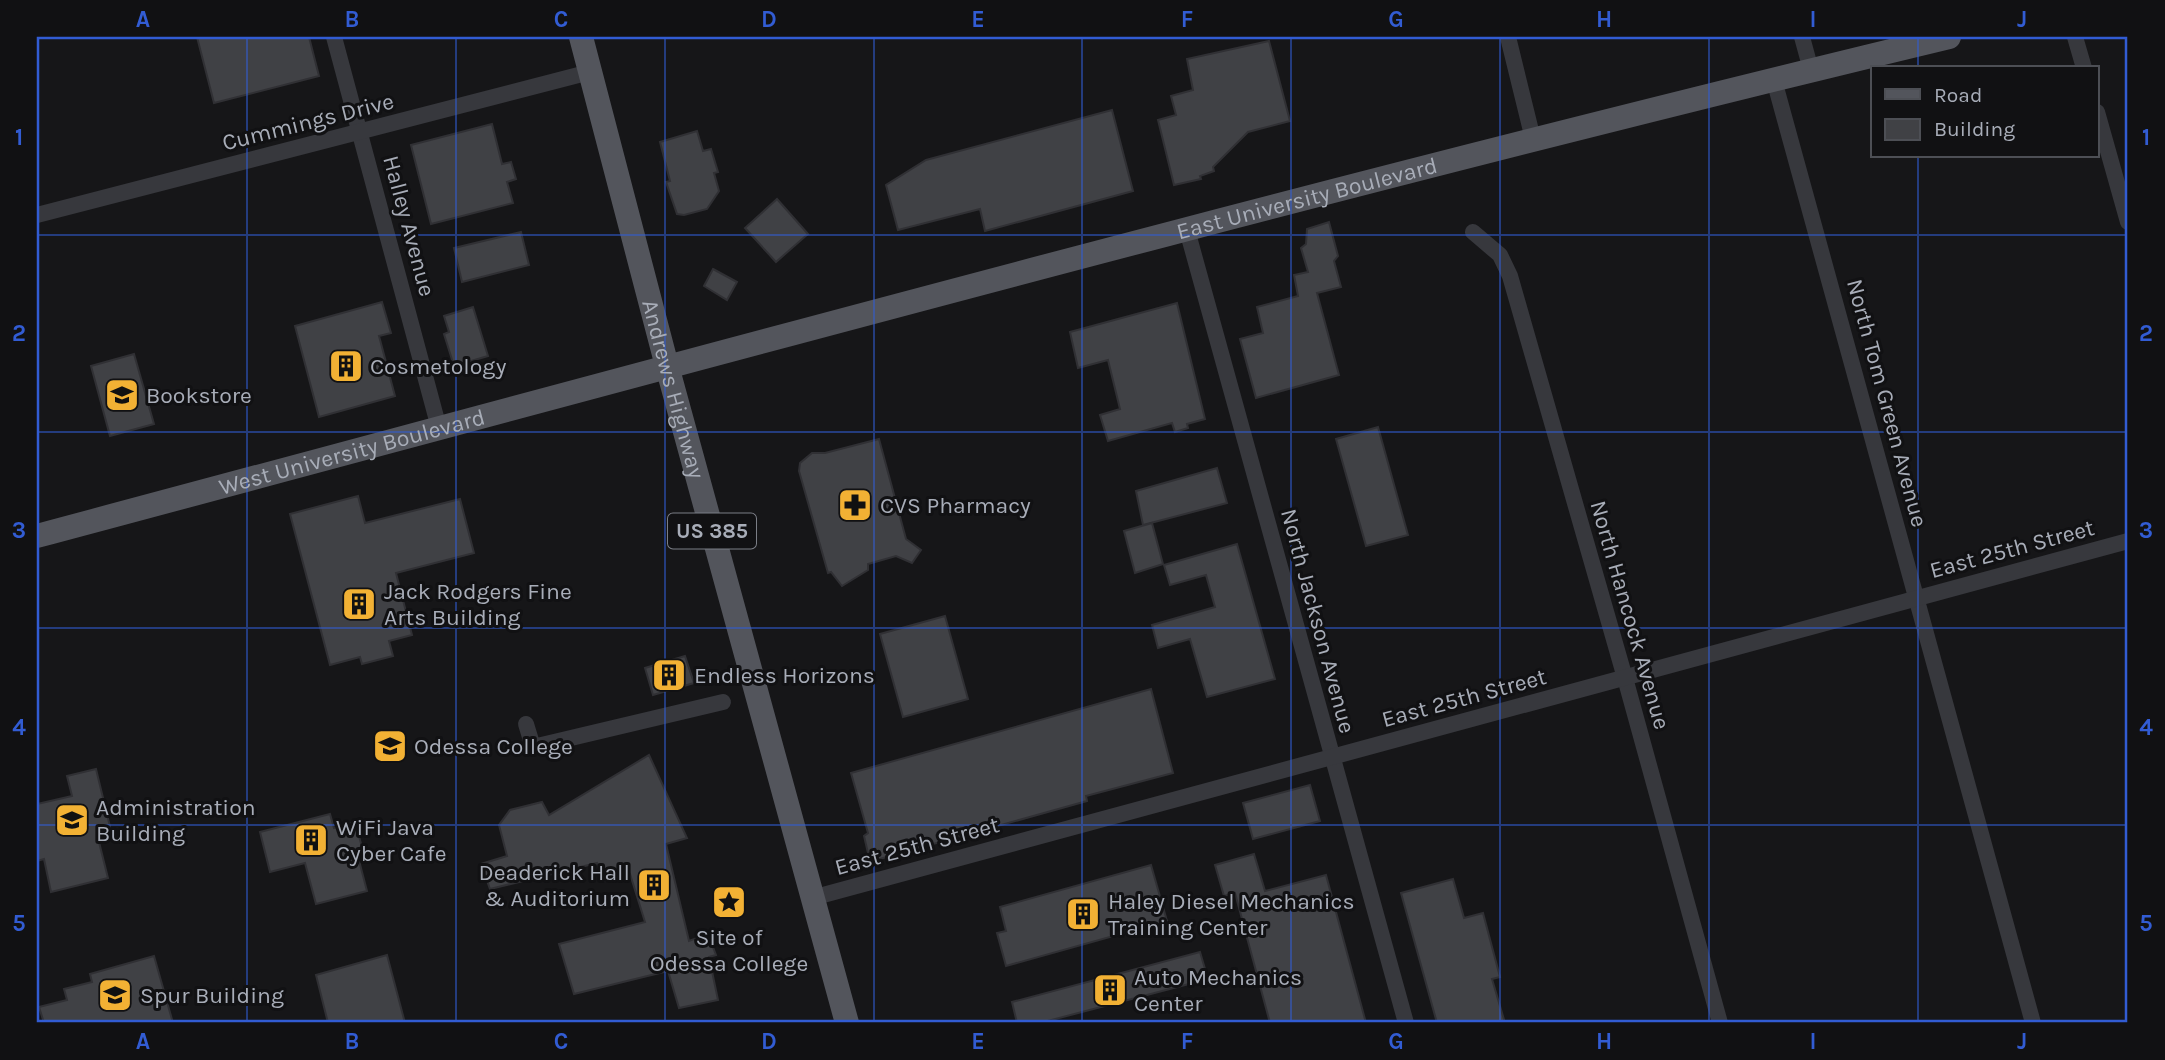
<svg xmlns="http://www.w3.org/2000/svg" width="2165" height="1060" viewBox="0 0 2165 1060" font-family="Karla,sans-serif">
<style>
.building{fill:#404145;stroke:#303034;stroke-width:2}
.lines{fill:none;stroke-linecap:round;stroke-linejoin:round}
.minor{stroke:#37383d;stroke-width:16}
.primary{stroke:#53555c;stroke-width:24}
.grid{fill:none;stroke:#325cd3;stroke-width:2;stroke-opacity:0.55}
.labels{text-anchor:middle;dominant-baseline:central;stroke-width:6;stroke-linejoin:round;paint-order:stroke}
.shield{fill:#111113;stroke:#7b7e86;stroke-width:2}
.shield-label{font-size:21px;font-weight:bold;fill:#a8adb8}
.street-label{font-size:23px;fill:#a8adb8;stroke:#111113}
.poi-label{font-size:23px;fill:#a8adb8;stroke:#111113;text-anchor:start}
.neatline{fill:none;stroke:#325cd3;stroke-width:2.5}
.grid-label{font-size:23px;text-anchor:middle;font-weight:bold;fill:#325cd3}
</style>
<rect width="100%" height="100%" fill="#161618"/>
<!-- building -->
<g class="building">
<path d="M197 37H309L319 76 214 103Z"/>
<path d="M1269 41 1290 121 1248 132 1213 167 1214 171 1200 176 1201 179 1174 185 1158 120 1176 115 1171 96 1193 90 1187 59Z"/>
<path d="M1112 110 1133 191 985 231 980 209 898 230 886 185 926 160Z"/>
<path d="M492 124 502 164 511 162 516 179 507 182 513 203 431 224 411 145Z"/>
<path d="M697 131 703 151 711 149 718 172 714 173 719 191 707 209 684 215 677 214 666 182 670 181 660 142Z"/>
<path d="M777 199 808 234 776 262 745 228Z"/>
<path d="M1329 222 1338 256 1334 261 1341 287 1317 293 1339 375 1256 398 1240 339 1263 333 1257 307 1298 296 1294 275 1308 272 1301 248 1306 244 1307 229Z"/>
<path d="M521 232 529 265 462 282 454 248Z"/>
<path d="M713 269 737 282 727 300 704 286Z"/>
<path d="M382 302 391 333 379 336 395 396 319 417 295 326Z"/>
<path d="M1177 303 1205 419 1187 424 1188 428 1175 432 1172 423 1108 441 1100 415 1120 409 1108 360 1078 368 1070 332Z"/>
<path d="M473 307 488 356 454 366 444 334 449 332 444 316Z"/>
<path d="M134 354 154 424 110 436 91 366Z"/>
<path d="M1378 427 1408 535 1366 546 1336 439Z"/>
<path d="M879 439 906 539 921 550 912 563 896 556 868 564V570L842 586 831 572 828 573 799 471 800 463 812 453H825Z"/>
<path d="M1217 468 1227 503 1143 525 1136 491Z"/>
<path d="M358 496 365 523 460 499 474 553 396 573 412 635 389 641 393 656 362 664 360 657 330 665 290 514Z"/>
<path d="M1152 523 1163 564 1135 573 1124 531Z"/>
<path d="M1237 544 1275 679 1207 697 1190 639 1158 648 1152 625 1215 607 1206 575 1170 585 1164 565Z"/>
<path d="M945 616 968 699 903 717 880 634Z"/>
<path d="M685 656 694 683 653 695 645 668Z"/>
<path d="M1151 689 1173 773 1086 796 1087 801 876 860 874 852 868 853 864 836 868 833 851 773Z"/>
<path d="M649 755 687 838 666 844 689 941 708 934 716 955 709 957 718 1000 679 1008 668 971 574 994 559 944 645 922 630 874 603 881 597 863 490 889 481 864 507 856 499 825 510 810 542 802 549 815Z"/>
<path d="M96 769 112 835 98 838 108 878 51 892 44 859 37 861V804L72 796 67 776Z"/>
<path d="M1310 785 1320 821 1253 839 1243 803Z"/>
<path d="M330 814 334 828 355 822 362 847 356 849 367 891 316 904 305 863 270 872 260 832Z"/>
<path d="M1254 854 1265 891 1326 875 1366 1023H1270L1235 893 1224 896 1215 865Z"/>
<path d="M1151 865 1167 921 1006 966 997 933 1006 931 1000 907Z"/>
<path d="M1453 879 1464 918 1483 913 1500 977 1492 979 1505 1023H1437L1401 893Z"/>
<path d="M1200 952 1208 979 1040 1023H1017L1012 1002Z"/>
<path d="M387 955 405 1023H328L316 975Z"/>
<path d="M154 956 173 1023H44L39 1007 67 1000 64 989 92 982 90 974Z"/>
</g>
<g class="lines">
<!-- minor -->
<g class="minor">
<path d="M334 37 439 428"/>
<path d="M1508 37 1533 139"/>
<path d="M1802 37 1811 70"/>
<path d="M2075 37 2084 68"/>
<path d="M1774 80 2033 1023"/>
<path d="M2097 112 2128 222"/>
<path d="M37 215 590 72"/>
<path d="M1187 230 1406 1023"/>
<path d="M1473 232 1500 255 1510 276 1625 678 1720 1023"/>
<path d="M526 724 533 747 723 702"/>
<path d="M812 898 2128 541"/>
</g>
<!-- primary -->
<g class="primary">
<path id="s1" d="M581 37 667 366 847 1023"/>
<path id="s2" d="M37 536C673 366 1309 191 1949 37"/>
</g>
</g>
<!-- grid -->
<path class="grid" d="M247 37V1023M456 37V1023M665 37V1023M874 37V1023M1082 37V1023M1291 37V1023M1500 37V1023M1709 37V1023M1918 37V68M1918 156V1023M37 235H2128M37 432H2128M37 628H2128M37 825H2128"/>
<!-- icons -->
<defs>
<g id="building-square" transform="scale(1.75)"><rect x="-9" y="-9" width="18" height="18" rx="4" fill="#f2b134" stroke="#111113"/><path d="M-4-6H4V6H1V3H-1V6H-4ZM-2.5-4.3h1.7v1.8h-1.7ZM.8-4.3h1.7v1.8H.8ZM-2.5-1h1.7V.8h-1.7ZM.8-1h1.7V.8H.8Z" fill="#111"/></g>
<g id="university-square" transform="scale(1.75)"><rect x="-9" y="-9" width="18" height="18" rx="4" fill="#f2b134" stroke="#111113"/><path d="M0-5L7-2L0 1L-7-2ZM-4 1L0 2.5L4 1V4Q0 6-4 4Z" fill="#111"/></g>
<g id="pharmacy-square" transform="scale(1.75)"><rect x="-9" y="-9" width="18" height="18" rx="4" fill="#f2b134" stroke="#111113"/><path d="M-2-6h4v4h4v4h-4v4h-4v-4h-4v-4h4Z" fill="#111"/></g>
<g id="sight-square" transform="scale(1.75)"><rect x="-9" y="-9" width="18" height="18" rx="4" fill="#f2b134" stroke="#111113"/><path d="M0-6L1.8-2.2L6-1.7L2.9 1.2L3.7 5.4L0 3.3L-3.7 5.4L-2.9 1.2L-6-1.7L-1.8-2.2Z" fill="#111"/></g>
</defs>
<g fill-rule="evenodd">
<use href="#building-square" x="346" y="366"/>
<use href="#university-square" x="122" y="395"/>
<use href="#pharmacy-square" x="855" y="505"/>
<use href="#building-square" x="359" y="604"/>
<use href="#building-square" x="669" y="675"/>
<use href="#university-square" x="390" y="746"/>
<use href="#university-square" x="72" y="820"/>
<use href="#building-square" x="311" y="840"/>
<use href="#building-square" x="654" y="885"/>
<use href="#sight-square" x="729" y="902"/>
<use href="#building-square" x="1083" y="914"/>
<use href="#building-square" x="1110" y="990"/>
<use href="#university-square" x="115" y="995"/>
</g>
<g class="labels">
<!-- shield labels -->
<rect class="shield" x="668" y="513.5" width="88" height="35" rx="5"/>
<g class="shield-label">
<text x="712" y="531">US 385</text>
</g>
<!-- street labels -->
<g class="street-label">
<text transform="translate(308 122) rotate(-14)">Cummings Drive</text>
<text stroke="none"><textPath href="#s2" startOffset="1314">East University Boulevard</textPath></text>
<text transform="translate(409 226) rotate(75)">Halley Avenue</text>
<text stroke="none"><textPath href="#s1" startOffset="364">Andrews Highway</textPath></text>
<text transform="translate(1887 403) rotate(75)">North Tom Green Avenue</text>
<text stroke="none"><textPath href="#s2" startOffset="326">West University Boulevard</textPath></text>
<text transform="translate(2012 549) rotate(-15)">East 25th Street</text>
<text transform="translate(1630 615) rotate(74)">North Hancock Avenue</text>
<text transform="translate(1318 621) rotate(75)">North Jackson Avenue</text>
<text transform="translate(1464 698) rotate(-15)">East 25th Street</text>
<text transform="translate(917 846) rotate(-15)">East 25th Street</text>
</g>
<!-- poi labels -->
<g class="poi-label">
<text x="370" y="366">Cosmetology</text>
<text x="146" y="395">Bookstore</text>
<text x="880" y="505">CVS Pharmacy</text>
<text x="384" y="591">Jack Rodgers Fine<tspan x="384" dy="26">Arts Building</tspan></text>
<text x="694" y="675">Endless Horizons</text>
<text x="414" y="746">Odessa College</text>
<text x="96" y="807">Administration<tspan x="96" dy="26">Building</tspan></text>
<text x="336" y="827">WiFi Java<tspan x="336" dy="26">Cyber Cafe</tspan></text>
<text x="630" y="872" text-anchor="end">Deaderick Hall<tspan x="630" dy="26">&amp; Auditorium</tspan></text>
<text x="1108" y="901">Haley Diesel Mechanics<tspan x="1108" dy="26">Training Center</tspan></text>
<text x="729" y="937" text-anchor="middle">Site of<tspan x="729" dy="26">Odessa College</tspan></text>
<text x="1134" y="977">Auto Mechanics<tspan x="1134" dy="26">Center</tspan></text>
<text x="140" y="995">Spur Building</text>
</g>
</g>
<!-- border -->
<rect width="2165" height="1060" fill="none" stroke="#111113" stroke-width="77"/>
<!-- legend -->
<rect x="1871" y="66" width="228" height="91" fill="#111113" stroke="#4d4f55" stroke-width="2"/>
<rect x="1885" y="89" width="35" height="10" fill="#53555c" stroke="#4d4f55" stroke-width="2"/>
<text x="1934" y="102" font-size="21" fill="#a8adb8">Road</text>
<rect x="1885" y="119" width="35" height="21" fill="#404145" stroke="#4d4f55" stroke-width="2"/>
<text x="1934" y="136" font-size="21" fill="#a8adb8">Building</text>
<rect x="38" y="38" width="2088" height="983" class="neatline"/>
<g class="grid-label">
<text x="143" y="27">A</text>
<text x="352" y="27">B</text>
<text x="561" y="27">C</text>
<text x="769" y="27">D</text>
<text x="978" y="27">E</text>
<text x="1187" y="27">F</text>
<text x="1396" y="27">G</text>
<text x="1604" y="27">H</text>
<text x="1813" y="27">I</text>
<text x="2022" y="27">J</text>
<text x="19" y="145">1</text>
<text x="2146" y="145">1</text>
<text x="19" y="341">2</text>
<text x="2146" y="341">2</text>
<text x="19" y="538">3</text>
<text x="2146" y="538">3</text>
<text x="19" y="735">4</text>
<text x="2146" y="735">4</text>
<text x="19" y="931">5</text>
<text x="2146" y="931">5</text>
<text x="143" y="1049">A</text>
<text x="352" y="1049">B</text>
<text x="561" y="1049">C</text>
<text x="769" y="1049">D</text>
<text x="978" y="1049">E</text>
<text x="1187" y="1049">F</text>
<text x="1396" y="1049">G</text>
<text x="1604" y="1049">H</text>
<text x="1813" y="1049">I</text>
<text x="2022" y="1049">J</text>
</g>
</svg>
